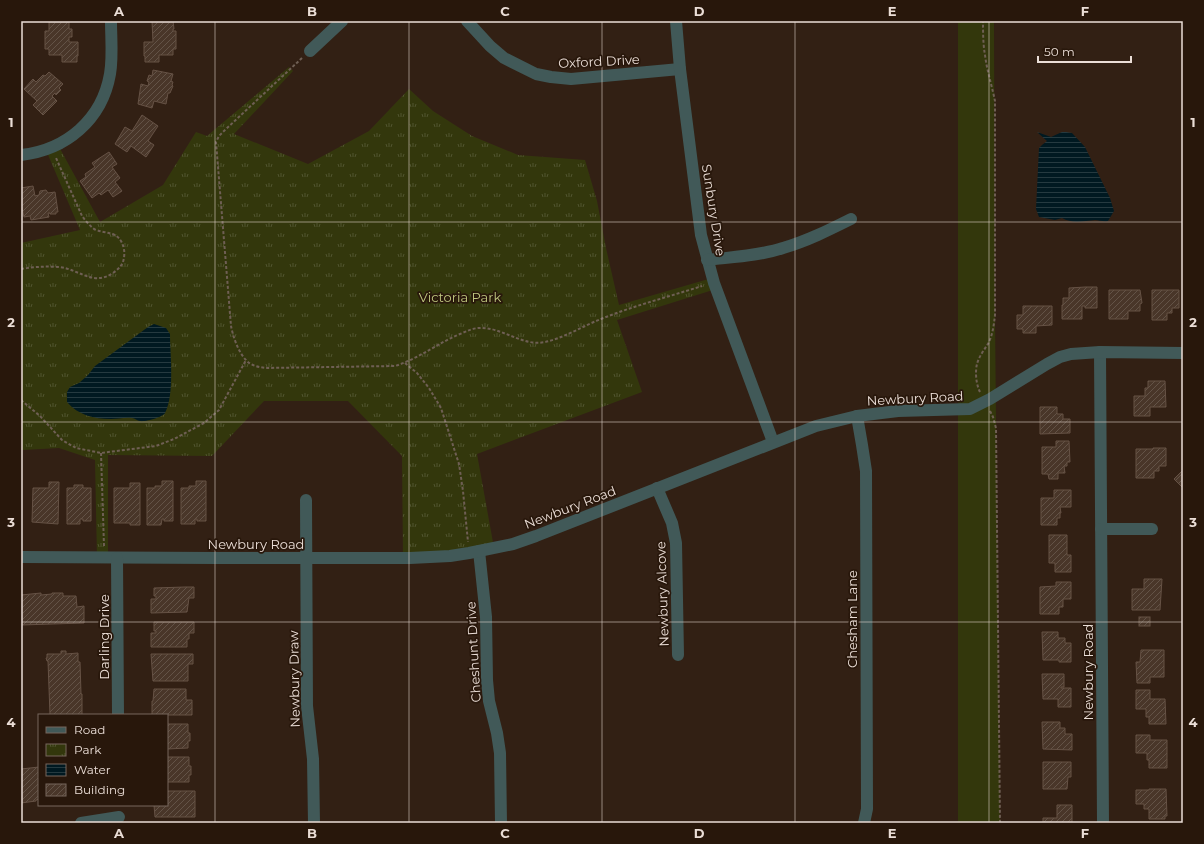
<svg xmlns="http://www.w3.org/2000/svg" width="1204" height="844" viewBox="0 0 1204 844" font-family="Montserrat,sans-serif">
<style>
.grass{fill:#33370c}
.park{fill:url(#park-tufts)}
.water{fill:url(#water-rules)}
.building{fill:url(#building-hatch);stroke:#665245}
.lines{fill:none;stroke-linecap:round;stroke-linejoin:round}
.path{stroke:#6f5f54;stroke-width:2;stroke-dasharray:3 2;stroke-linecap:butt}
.street{stroke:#415958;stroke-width:12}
.grid{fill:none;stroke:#ebded7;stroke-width:1;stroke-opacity:0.55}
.labels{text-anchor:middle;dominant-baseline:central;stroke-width:3.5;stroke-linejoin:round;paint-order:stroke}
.street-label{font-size:13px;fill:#ebded7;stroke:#28170b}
.park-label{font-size:13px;fill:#c0c880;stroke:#28170b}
.neatline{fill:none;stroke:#ebded7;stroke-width:1.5}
.grid-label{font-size:13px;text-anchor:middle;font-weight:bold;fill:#ebded7}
</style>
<defs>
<pattern id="park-tufts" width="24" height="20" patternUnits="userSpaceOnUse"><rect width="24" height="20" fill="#33370c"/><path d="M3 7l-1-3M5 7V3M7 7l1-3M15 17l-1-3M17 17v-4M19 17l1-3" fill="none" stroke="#51542f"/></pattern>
<pattern id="water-rules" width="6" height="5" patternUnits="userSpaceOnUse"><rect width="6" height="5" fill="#001921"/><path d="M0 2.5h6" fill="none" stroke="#253a40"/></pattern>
<pattern id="building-hatch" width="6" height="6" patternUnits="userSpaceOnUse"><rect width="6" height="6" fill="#493629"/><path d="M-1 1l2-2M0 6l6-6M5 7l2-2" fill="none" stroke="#635347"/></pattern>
</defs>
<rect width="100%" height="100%" fill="#322014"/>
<!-- grass -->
<path class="grass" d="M958 21H994L995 315 1000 823H958Z"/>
<!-- park -->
<path class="park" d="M289 67 293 71 234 134 308 164 369 131 409 89 433 111 472 136 518 155 585 160 597 201 606 248 619 305 712 278 716 289 617 320 642 392 477 454 494 548 403 558 402 456 348 401H264L212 456 108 455V558H97L95 460 59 448 23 450 21 447V243L80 230 46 150 58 145 100 222 163 185 196 132 207 136Z"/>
<!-- water -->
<g class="water">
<path d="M1037 132 1051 137 1062 132H1066L1072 133 1085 147 1110 198 1114 211 1108 221C1102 222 1100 220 1095 220 1084 221 1072 224 1062 218L1055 220 1039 217 1036 209 1039 148 1042 145 1047 141Z"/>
<path d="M154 324 166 328 170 334C170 355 175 394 165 413 163 417 146 422 140 421 137 421 135 418 132 418 125 417 117 419 111 419 94 419 78 415 67 402V392L70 387 79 383 88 375 95 366 148 327Z"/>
</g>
<!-- building -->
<g class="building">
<path d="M152 21H173L174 29H173V31H176V49H173V55H159V62H145V56H144V42H153Z"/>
<path d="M49 22H69V29H72V37H69V42H78V56H77V62H62V55H49V49H45V31H49Z"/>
<path d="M153 70 173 74 171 81 173 82 172 85 173 86 170 93H168L166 104 154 101 152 108 138 104 141 84 148 86 149 82 147 81 149 75 152 76Z"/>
<path d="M49 72 63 84 59 88 61 90 56 95 55 93 52 96 57 101 43 115 33 105 37 101 24 89 33 79 36 82 43 75 45 76Z"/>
<path d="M142 115 158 126 148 141 154 145 146 157 131 146 127 152 115 144 125 127 132 131Z"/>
<path d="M109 152 117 164 112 167 120 178 115 182 122 191 113 197 108 190 101 195 99 193 92 198 80 181 86 177 85 174 95 167 92 163Z"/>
<path d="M33 186 35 196 39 195 40 191 46 190 48 193 55 192 58 212H56V214H50V213H48L49 217 31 220 30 216 24 217 21 204V188Z"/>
<path d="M1085 287H1097V308H1085V306H1082V319H1062V305H1063V298H1069V288Z"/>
<path d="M1109 290H1140L1142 303 1140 304V311H1128V319H1109Z"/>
<path d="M1152 290H1179V308H1172V313H1167V320H1152Z"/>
<path d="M1023 306H1052V325L1036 326V333H1023V329H1017V315H1023Z"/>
<path d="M1148 381H1165L1166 407H1150V416H1134V396H1145V388H1148Z"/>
<path d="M1040 407H1057V414H1063V419H1070V433L1040 434Z"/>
<path d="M1056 441H1069L1070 462H1067V466H1064L1065 473H1058V479H1049L1048 474H1042V447H1056Z"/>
<path d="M1153 448H1166V466H1159V471H1154V478H1136V449H1153Z"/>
<path d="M1183 470V488L1174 479Z"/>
<path d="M162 481H173V521H164V519H162L161 525H147V488H155V486H162Z"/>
<path d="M196 481H206V521H197V519H195V524H181V488H189V486H196Z"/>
<path d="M49 482H59L58 524 32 522 33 488H49Z"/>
<path d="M130 483H140V525H130V523H114V488H130Z"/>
<path d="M74 485H83V488H91V521H83V519H80V524H67V488H74Z"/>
<path d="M1054 490H1071V507H1060L1061 513H1060V518H1057V525H1041V498H1054Z"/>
<path d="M1049 535H1067V555H1071V572H1055V563H1049Z"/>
<path d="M1144 579H1162L1160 610H1132V589H1144Z"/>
<path d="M1056 582H1071V599H1063V607H1059V614H1040V587L1056 586Z"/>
<path d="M185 587H194V598H189L187 612 151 613V599H156V596H154V588Z"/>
<path d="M41 593V595L52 594V593H63V596H76L77 607 84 606V623L21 625V595Z"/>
<rect x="1139" y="617" width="11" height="9"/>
<path d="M154 622H194V633H189V639H187V647H151V633H156V631H154Z"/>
<path d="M1042 632H1058V638H1065V643H1071V662H1059V660H1043Z"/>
<path d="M1141 650H1164V677H1150V683H1137L1136 662H1140Z"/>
<path d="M61 651H66V654L78 653V662H80L81 694H82V715H50L48 661H47L46 658H47V654H61Z"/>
<path d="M151 654H193V664H188V681H153Z"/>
<path d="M1042 674H1064V687H1061V688H1071V707H1058V699H1043Z"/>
<path d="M154 689H186V700H192V715H152V701H153Z"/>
<path d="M1136 690H1150V699H1165L1166 724H1149V717H1146V709H1136Z"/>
<path d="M1042 722H1060V728H1065V734H1072V750L1043 749Z"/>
<path d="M167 724H188V733H190V741H188V748L167 749Z"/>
<path d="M1136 735H1150V740H1167V768H1149V760H1147V753H1136Z"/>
<path d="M167 757H189V766H191V775H189V782H167Z"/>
<path d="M1043 762H1071V777H1068L1067 789H1043Z"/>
<path d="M39 767V799L36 800V801L21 803V769Z"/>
<path d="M1149 789H1166L1167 816H1165V819H1149V809H1144V804H1136V790H1149Z"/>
<path d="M167 791H195V817H155L154 805H167Z"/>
<path d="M1057 805H1072V823H1043V818H1057Z"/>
</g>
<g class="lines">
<!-- path -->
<g class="path">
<path d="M302 58 225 130 219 136 216 142 231 326C233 336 238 352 246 360 251 366 259 367 266 368L395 366C418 359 438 343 460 334 467 331 473 328 480 328 502 327 523 347 545 342 564 338 583 326 601 319 633 306 668 297 702 286"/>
<path d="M21 269C33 267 45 266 58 267 78 268 92 287 113 273 117 270 121 267 123 262 125 255 125 248 121 241 115 231 104 234 94 229 89 225 85 220 82 216L56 158"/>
<path d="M405 363 417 373 429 388 441 408 459 464 463 491 468 542"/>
<path d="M980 392C976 384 975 372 977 364 979 356 985 349 989 342 993 333 994 324 995 315V101C992 86 987 71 985 55 983 44 983 32 983 21"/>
<path d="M21 400 40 416 62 440 76 448 101 453 156 446 174 439 204 423 219 410 246 360"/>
<path d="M990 411 993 417 996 428 1000 823"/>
<path d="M101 453 104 546"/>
</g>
<!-- street -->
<g class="street">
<path d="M467 21 490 46 504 58 536 74 551 77 571 79 680 69"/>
<path d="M676 21 680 69 701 235 714 283 773 442"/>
<path d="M310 51 342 21"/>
<path d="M21 155C66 150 102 120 110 74 113 57 111 38 111 21"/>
<path d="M707 260C732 257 759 256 783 248 807 241 829 230 851 219"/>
<path d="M1100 352 1103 823"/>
<path d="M857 416 862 445 866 471 867 809 864 823"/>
<path d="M657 488 672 523 676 543 678 655"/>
<path d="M306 500 307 706 313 759 314 823"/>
<path d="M1101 529H1152"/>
<path d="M479 551 486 617 487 680 489 701 497 733 500 753 501 823"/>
<path d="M21 557 214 558H410L450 556 469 553 513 544 536 536 816 426 857 416 898 411 970 409 990 399 1047 364 1060 357 1071 354 1100 352 1183 353"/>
<path d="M117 558 118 715"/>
<path d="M81 823 119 817"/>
</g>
</g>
<!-- grid -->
<path class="grid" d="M215 21V823M409 21V823M602 21V823M795 21V823M989 21V823M21 222H1183M21 422H1183M21 622H1183"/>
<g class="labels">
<!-- street labels -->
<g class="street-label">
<text transform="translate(599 61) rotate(-3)">Oxford Drive</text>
<text transform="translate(714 210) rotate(81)">Sunbury Drive</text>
<text transform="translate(915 398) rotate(-3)">Newbury Road</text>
<text transform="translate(570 507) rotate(-21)">Newbury Road</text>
<text x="256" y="544">Newbury Road</text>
<text transform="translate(662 594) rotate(-92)">Newbury Alcove</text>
<text transform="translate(852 619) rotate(-90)">Chesham Lane</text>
<text transform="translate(104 637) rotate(-90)">Darling Drive</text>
<text transform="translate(473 652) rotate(-93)">Cheshunt Drive</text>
<text transform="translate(1088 672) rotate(-90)">Newbury Road</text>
<text transform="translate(294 679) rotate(-91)">Newbury Draw</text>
</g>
<!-- park labels -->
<g class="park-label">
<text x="460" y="297">Victoria Park</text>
</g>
</g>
<!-- border -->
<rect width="1204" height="844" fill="none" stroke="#28170b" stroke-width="44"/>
<!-- legend -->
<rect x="38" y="714" width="130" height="92" fill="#28170b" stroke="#76675d"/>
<rect x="46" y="727" width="20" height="6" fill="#415958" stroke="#76675d"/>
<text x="74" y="734" font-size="12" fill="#ebded7">Road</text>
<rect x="46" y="744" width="20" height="12" fill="url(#park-tufts)" stroke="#76675d"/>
<text x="74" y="754" font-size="12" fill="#ebded7">Park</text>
<rect x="46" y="764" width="20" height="12" fill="url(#water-rules)" stroke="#76675d"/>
<text x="74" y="774" font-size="12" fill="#ebded7">Water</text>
<rect x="46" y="784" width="20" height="12" fill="url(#building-hatch)" stroke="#76675d"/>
<text x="74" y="794" font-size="12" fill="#ebded7">Building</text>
<!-- scale -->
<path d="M1038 56v6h93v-6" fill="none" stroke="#ebded7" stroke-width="2"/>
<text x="1044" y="56" font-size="12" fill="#ebded7" stroke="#28170b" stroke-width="3" paint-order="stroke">50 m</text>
<rect x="22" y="22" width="1160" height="800" class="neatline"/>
<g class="grid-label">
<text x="119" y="16">A</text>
<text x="312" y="16">B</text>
<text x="505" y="16">C</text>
<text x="699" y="16">D</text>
<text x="892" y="16">E</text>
<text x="1085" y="16">F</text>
<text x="11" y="127">1</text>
<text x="1193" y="127">1</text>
<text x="11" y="327">2</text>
<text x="1193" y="327">2</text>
<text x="11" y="527">3</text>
<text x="1193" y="527">3</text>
<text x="11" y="727">4</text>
<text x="1193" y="727">4</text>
<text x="119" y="838">A</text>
<text x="312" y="838">B</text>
<text x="505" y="838">C</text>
<text x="699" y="838">D</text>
<text x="892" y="838">E</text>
<text x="1085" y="838">F</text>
</g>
</svg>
